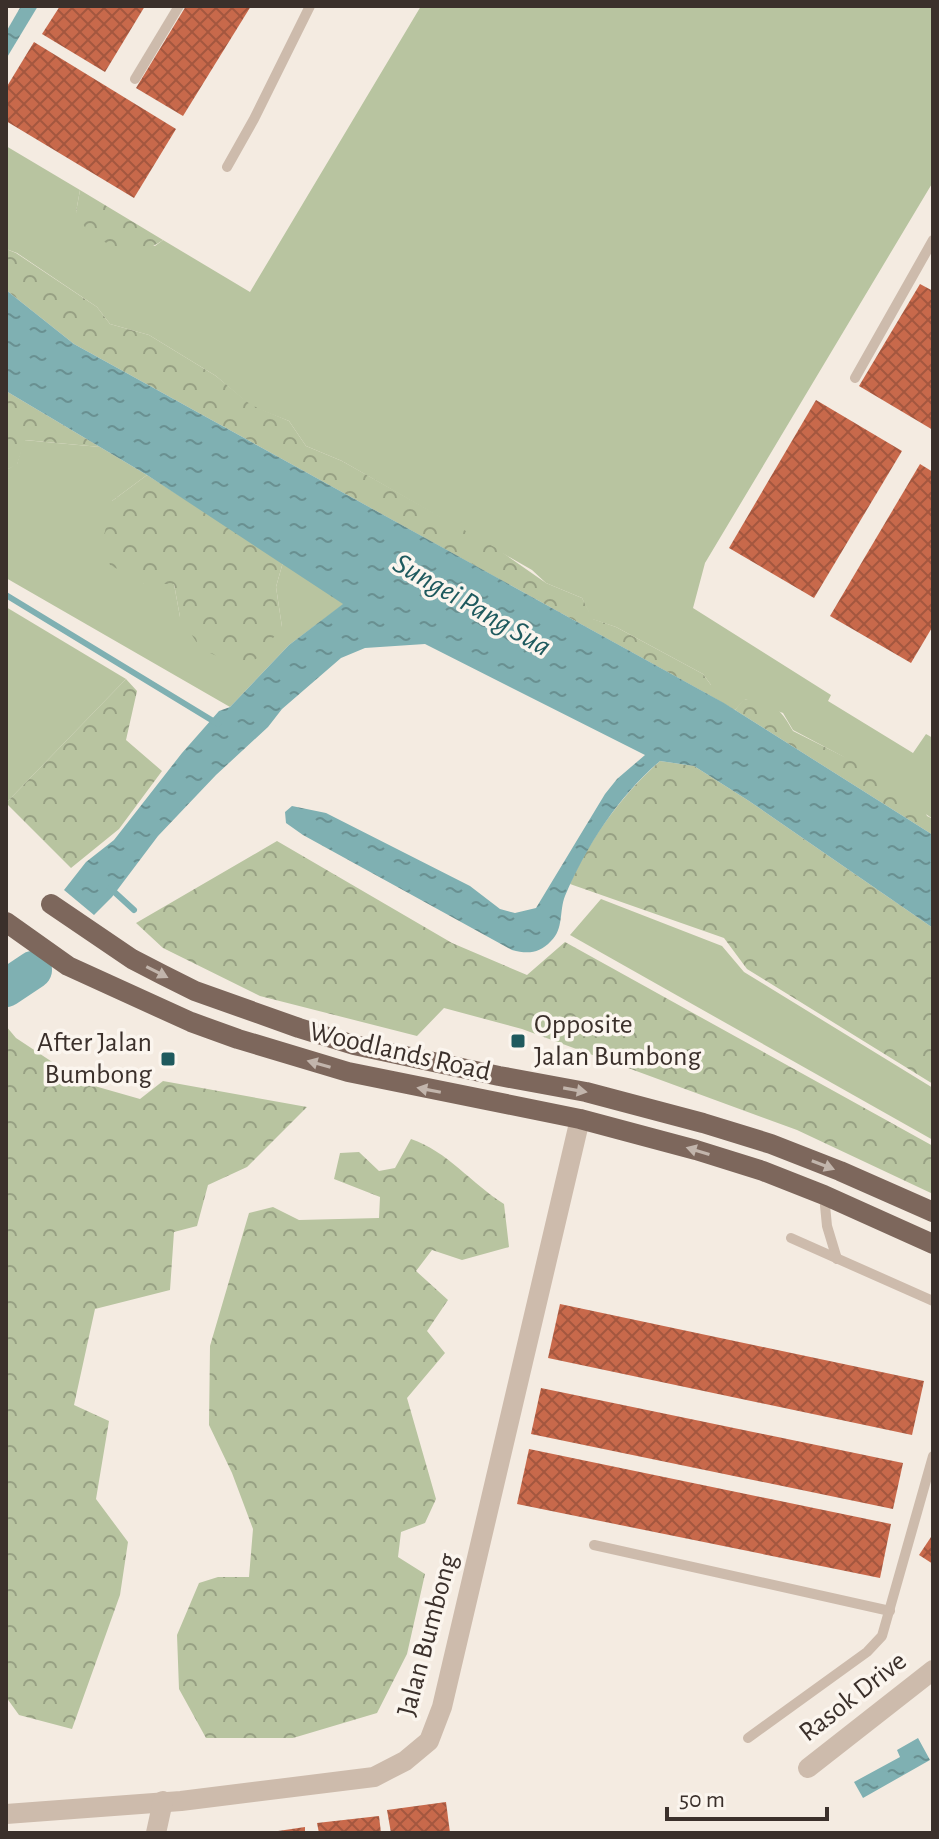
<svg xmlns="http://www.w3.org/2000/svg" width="939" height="1839" viewBox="0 0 939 1839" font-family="'Alegreya Sans',sans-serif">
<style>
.grass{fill:#b8c4a0}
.forest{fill:url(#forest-crowns)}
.water{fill:url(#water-ripples)}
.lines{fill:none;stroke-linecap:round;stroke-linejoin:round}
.stream{stroke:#7fb0b2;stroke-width:6}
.river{stroke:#7fb0b2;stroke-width:38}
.building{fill:url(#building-cross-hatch)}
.service{stroke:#cdbbac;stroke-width:10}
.minor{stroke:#cdbbac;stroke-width:20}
.primary{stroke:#7d675c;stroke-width:20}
.oneway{fill:#c2b5ac}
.poi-dot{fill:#1f5a5e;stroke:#fbf5ee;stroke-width:3}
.labels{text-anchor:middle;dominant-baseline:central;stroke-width:7;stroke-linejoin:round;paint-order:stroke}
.poi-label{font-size:28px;fill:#3b302b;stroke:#fbf5ee;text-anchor:start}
.street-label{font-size:28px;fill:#3b302b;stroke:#fbf5ee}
.water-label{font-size:30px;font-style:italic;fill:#1f5a5e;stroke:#fbf5ee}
</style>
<defs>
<pattern id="forest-crowns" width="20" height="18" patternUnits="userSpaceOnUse" patternTransform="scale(2)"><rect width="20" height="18" fill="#b8c4a0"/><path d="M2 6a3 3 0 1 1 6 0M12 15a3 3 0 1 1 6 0" fill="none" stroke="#97a083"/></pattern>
<pattern id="water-ripples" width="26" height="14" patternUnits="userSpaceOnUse" patternTransform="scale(2)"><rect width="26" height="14" fill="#7fb0b2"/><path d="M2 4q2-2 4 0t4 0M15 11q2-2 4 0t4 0" fill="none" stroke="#699091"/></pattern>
<pattern id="building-cross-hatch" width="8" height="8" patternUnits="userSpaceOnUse" patternTransform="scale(2)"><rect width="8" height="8" fill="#c8694b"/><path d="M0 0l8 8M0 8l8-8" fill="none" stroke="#a4573f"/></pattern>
</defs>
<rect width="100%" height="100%" fill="#f4ebe1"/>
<!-- grass -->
<g class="grass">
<path d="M421 6H933V182L705 563 693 608 831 695 828 701 913 753 926 734 933 738V819L842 756 793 730 783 713 745 699 735 710 711 696V685L703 674 616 627 592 619 582 598 546 583 532 570 342 461 306 446 289 421 251 406 216 376 149 335 110 324 97 307 17 253 6 249V146L80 190 76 212 155 246 163 240 250 292Z"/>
<path d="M24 440 100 447 147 475 112 501 144 584H174L180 617 282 627 276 587 283 562 344 604 289 645 230 707 6 578V470L17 464Z"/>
<path d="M6 607 126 679 6 803Z"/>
<path d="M601 899 722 946 744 972 933 1088V1140L570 935Z"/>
</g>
<!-- forest -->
<g class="forest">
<path d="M80 190 163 240C144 255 110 249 91 234 85 229 80 219 76 212Z"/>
<path d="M6 249 16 253 97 307 110 324 149 335 216 376 251 405 289 421 306 446 342 461 496 548 546 583 582 598 593 619 616 627 703 674 711 685V696L74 344 6 290Z"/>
<path d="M6 391 100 447 25 440 17 465 6 470Z"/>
<path d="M147 475 283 562 276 587 282 627 256 659 235 664 201 649 180 617 174 584H144L110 565 103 540 112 501Z"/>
<path d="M126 679 137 691 126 740 162 771 119 829 71 868 6 803Z"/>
<path d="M744 699C773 703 778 705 793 731L918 794 927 816 933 819V835L735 710Z"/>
<path d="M660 761 694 766 749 801 933 928V1084L747 969 724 938 570 884C591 837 622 795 660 761Z"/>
<path d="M277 841 452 943 527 975 565 942 933 1146V1194L797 1130 522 1029 444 1008 417 1036 260 996 163 948 136 923Z"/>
<path d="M6 1026 16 1038 84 1083 140 1099 163 1081 307 1107 247 1167 208 1185 197 1226 174 1232 170 1290 95 1309 74 1405 109 1421 96 1499 128 1542 120 1595 72 1729 19 1715 6 1697Z"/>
<path d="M411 1139C447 1151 472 1184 504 1204L509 1247 462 1260 432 1250 416 1271 448 1300 427 1331 445 1353 407 1398 436 1499 425 1523 401 1532 398 1557 425 1574 407 1654 377 1713 293 1738H206L179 1689 177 1635 199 1583 218 1577H249L253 1529 232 1473 209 1425 210 1346 249 1213 273 1207 299 1220 379 1218 380 1197 334 1179 340 1153 359 1152 379 1171 395 1168Z"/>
</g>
<!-- water -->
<g class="water">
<path d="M21 6H38L6 59V32Z"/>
<path d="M6 290 74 344 724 703 933 835V928L749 801 694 766 660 761C618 797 587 845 565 896 559 911 564 929 551 941 539 954 527 954 512 950L303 835 286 823 285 812 292 806 326 813 470 886 500 909 515 913 536 908 605 794 617 779 645 755 425 644 365 648 341 658 282 709 268 727 216 775 158 836 112 897 94 915 64 890 86 862 114 840 182 753 219 711 230 707 289 645 343 604 147 475 6 391Z"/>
<path d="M918 1738 930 1760 863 1798 854 1782 900 1757 897 1750Z"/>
</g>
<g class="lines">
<!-- stream -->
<g class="stream">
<path d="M6 595 218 724"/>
<path d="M110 888 134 910"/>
</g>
<!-- river -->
<path class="river" d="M6 988 33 970"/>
</g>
<!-- building -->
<g class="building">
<path d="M60 6H145L105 72 42 34Z"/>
<path d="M186 6H251L183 116 136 88Z"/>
<path d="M34 42 176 129 134 198 6 121V88Z"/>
<path d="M920 284 933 291V430L859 386Z"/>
<path d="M816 400 902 451 814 598 729 548Z"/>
<path d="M920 464 933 472V626L911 663 830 616Z"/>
<path d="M560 1304 924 1381 912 1435 548 1358Z"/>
<path d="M541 1388 903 1463 893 1509 531 1434Z"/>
<path d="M529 1449 891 1524 880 1578 517 1504Z"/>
<path d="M933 1534V1564L919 1555Z"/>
<path d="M446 1802 450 1833H391L387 1810Z"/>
<path d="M379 1816 381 1833H319L317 1823Z"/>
<path d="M305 1827V1833H278V1831Z"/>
</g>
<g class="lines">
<!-- service -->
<g class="service">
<path d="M135 79 179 6"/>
<path d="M227 167 254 119 310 6"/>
<path d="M855 378 933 240"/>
<path d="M824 1195 827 1226 837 1259"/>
<path d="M791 1238 933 1301"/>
<path d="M594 1545 890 1611"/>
<path d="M748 1738 867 1652 882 1636 933 1456"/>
</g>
<!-- minor -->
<g class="minor">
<path d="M808 1768 933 1670"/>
<path d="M6 1814 181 1801 374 1777 405 1761 429 1741 442 1707 580 1119"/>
<path d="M156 1833 163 1801"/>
</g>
<!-- primary -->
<g class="primary">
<path d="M51 904 132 959 163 975 195 991 299 1028 354 1045 499 1076 586 1092 703 1123 771 1144 840 1171 933 1212"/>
<path d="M6 922 68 966 191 1022 238 1039 348 1072 580 1119 696 1150 763 1171 824 1195 933 1244"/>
</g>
</g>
<!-- one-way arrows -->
<defs><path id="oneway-solid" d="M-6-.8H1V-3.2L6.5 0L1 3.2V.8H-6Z" transform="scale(2)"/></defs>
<g class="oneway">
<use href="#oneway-solid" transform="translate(157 972) rotate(27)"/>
<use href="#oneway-solid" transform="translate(319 1064) rotate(-164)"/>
<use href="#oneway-solid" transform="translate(429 1090) rotate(-169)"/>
<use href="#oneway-solid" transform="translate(575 1090) rotate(10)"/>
<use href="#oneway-solid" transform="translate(698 1151) rotate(-163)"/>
<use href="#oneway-solid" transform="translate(823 1165) rotate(21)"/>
</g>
<!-- markers -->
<g class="poi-dot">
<rect x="510" y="1033" width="16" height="16" rx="4"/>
<rect x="160" y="1051" width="16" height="16" rx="4"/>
</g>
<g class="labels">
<!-- poi labels -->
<g class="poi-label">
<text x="534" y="1025">Opposite<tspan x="534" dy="32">Jalan Bumbong</tspan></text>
<text x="152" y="1043" text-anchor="end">After Jalan<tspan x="152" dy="32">Bumbong</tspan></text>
</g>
<!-- street labels -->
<g class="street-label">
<text transform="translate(400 1052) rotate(13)">Woodlands Road</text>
<text transform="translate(428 1635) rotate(-75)">Jalan Bumbong</text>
<text transform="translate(853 1697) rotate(-38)">Rasok Drive</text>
</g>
<!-- water labels -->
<g class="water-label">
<text transform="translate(472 605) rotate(30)">Sungei Pang Sua</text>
</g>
</g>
<!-- border -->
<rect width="939" height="1839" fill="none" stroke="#3b302b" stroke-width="16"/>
<!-- scale -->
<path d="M667 1807v12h160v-12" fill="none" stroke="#3b302b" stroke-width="4"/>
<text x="679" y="1807" font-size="24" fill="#3b302b" stroke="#fbf5ee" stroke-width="6" paint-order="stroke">50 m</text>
</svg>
